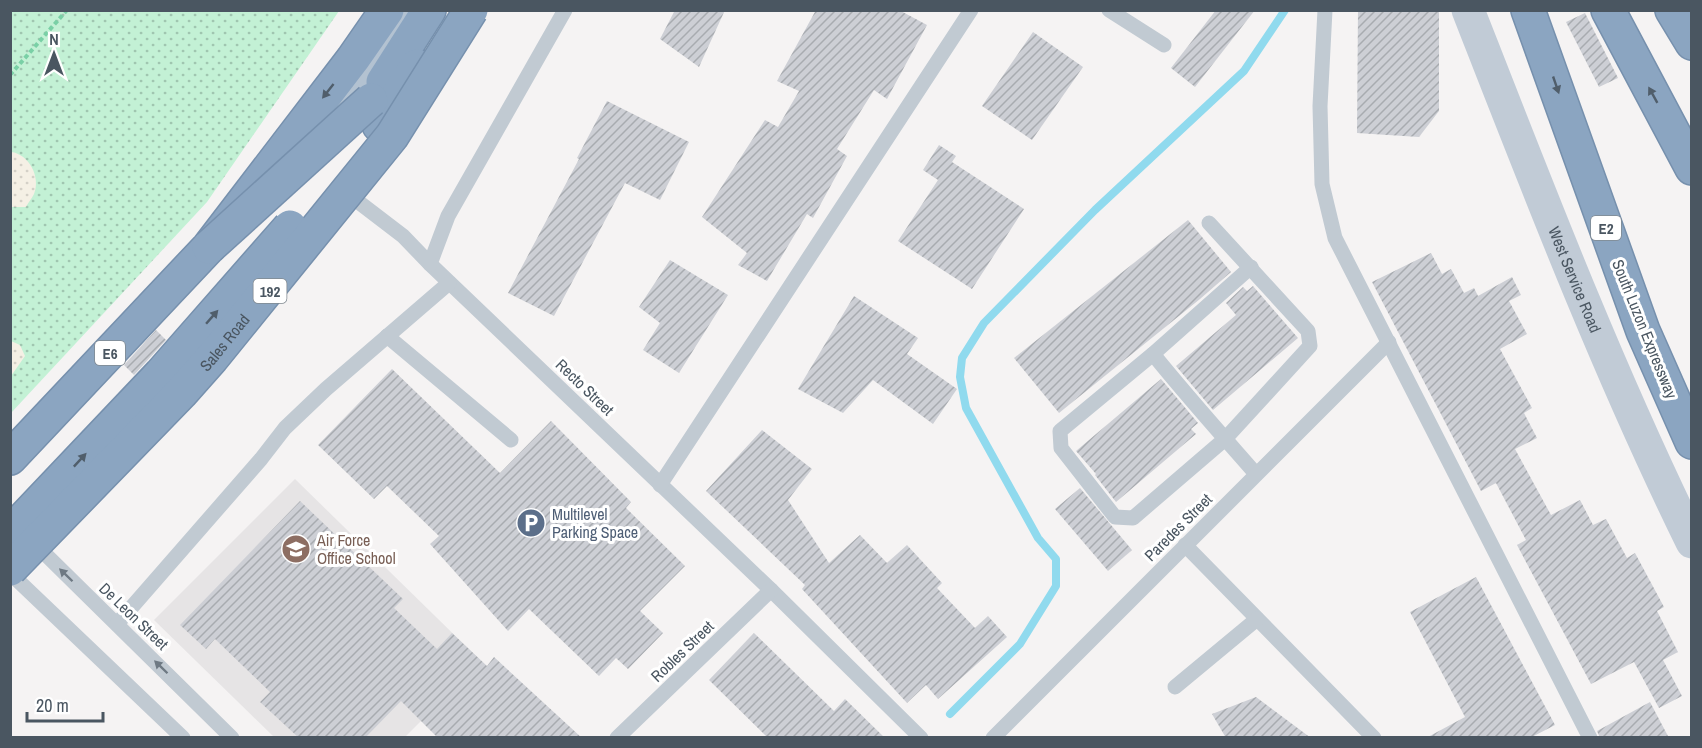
<svg xmlns="http://www.w3.org/2000/svg" width="1702" height="748" viewBox="0 0 1702 748" font-family="'Archivo Narrow',sans-serif">
<style>
.education{fill:#e6e4e5}
.grass{fill:url(#grass-dots)}
.sand{fill:url(#sand-dots)}
.lines{fill:none;stroke-linecap:round;stroke-linejoin:round}
.stream{stroke:#90daee;stroke-width:8}
.building{fill:url(#building-hatch)}
.highway-casing{stroke:#7690ad;stroke-width:36}
.path{stroke:#7ad0a6;stroke-width:4;stroke-dasharray:4.5 3;stroke-linecap:butt}
.lane{stroke:#c1cad2;stroke-width:15}
.secondary{stroke:#c1cbd6;stroke-width:33}
.primary{stroke:#b3c2d1;stroke-width:33}
.highway{stroke:#8ba5c1;stroke-width:33}
.highway-bridge-casing{stroke:#7690ad;stroke-width:36;stroke-linecap:butt}
.highway-bridge{stroke:#8ba5c1;stroke-width:33}
.oneway{fill:#505e6b}
.oneway2{fill:#6e7983}
.labels{text-anchor:middle;dominant-baseline:central;stroke-width:6;stroke-linejoin:round;paint-order:stroke}
.shield{fill:#fff;stroke:#808990;stroke-width:1.5}
.shield-label{font-size:15px;font-weight:bold;fill:#4a5661}
.street-label{font-size:16px;fill:#4a5661;stroke:#fff}
.service-label{font-size:16px;fill:#4e5e75;stroke:#fff;text-anchor:start}
.education-label{font-size:16px;fill:#785e54;stroke:#fff;text-anchor:start}
</style>
<defs>
<pattern id="grass-dots" width="8" height="8" patternUnits="userSpaceOnUse" patternTransform="scale(1.5)"><rect width="8" height="8" fill="#c3f1d5"/><path d="M2 2h.1M6 6h.1" fill="none" stroke="#a0c6b0" stroke-width="1.8" stroke-linecap="round"/></pattern>
<pattern id="sand-dots" width="8" height="8" patternUnits="userSpaceOnUse" patternTransform="scale(1.5)"><rect width="8" height="8" fill="#f5f0e5"/><path d="M2 2h.1M6 6h.1" fill="none" stroke="#d4d0c7" stroke-width="1.8" stroke-linecap="round"/></pattern>
<pattern id="building-hatch" width="6" height="6" patternUnits="userSpaceOnUse" patternTransform="scale(1.5)"><rect width="6" height="6" fill="#cdcfd5"/><path d="M-1 1l2-2M0 6l6-6M5 7l2-2" fill="none" stroke="#a8abb0"/></pattern>
</defs>
<rect width="100%" height="100%" fill="#f5f3f3"/>
<!-- education -->
<path class="education" d="M295 479 481 661 405 737H274L154 620Z"/>
<!-- grass -->
<path class="grass" d="M11 11H339L207 202 11 413Z"/>
<!-- sand -->
<g class="sand">
<path d="M11 152C29 154 41 177 34 194 32 198 28 203 26 207H11Z"/>
<path d="M11 341 20 345 25 356 11 376Z"/>
</g>
<g class="lines">
<!-- stream -->
<path class="stream" d="M950 714 1020 644 1056 586V559L1038 538 966 408 960 377 962 358 984 323 1095 210 1244 71 1285 10"/>
</g>
<!-- building -->
<g class="building">
<path d="M675 10H725L699 67 660 39Z"/>
<path d="M816 10H899L927 25 887 99 874 90 837 149 847 156 813 218 807 214 767 281 738 265 747 253 702 217 765 120 778 127 799 91 777 81Z"/>
<path d="M1216 10H1255L1195 87 1171 68Z"/>
<path d="M1358 10H1439V111L1419 137 1357 133Z"/>
<path d="M1585 13 1618 78 1599 87 1566 22Z"/>
<path d="M1033 32 1083 67 1032 140 982 106Z"/>
<path d="M607 101 689 142 660 200 625 183 554 316 508 293 579 159 577 158Z"/>
<path d="M939 145 956 156 952 162 1024 209 972 289 898 241 938 180 923 170Z"/>
<path d="M1188 220 1231 272 1200 299 1059 413 1014 358Z"/>
<path d="M1431 253 1442 274 1451 269 1464 293 1474 288 1478 296 1512 277 1521 295 1509 301 1527 334 1500 349 1532 408 1524 413 1537 438 1515 449 1551 515 1580 500 1593 525 1606 519 1627 558 1635 553 1664 607 1657 611 1678 652 1663 660 1682 696 1659 708 1634 662 1591 684 1517 545 1526 540 1496 483 1481 491 1372 282Z"/>
<path d="M670 260 728 295 679 373 643 350 660 323 639 307Z"/>
<path d="M1253 286 1298 338 1213 410 1176 366 1236 315 1226 303 1243 287 1247 291Z"/>
<path d="M854 296 918 338 907 354 957 389 933 424 873 380 843 413 798 389Z"/>
<path d="M156 330 166 340 134 375 124 365Z"/>
<path d="M392 369 500 473 551 421 631 502 626 508 685 566 640 611 663 633 628 669 616 658 599 676 529 609 508 631 430 544 439 536 387 486 374 499 318 445Z"/>
<path d="M1161 379 1198 423 1191 429 1196 434 1116 502 1095 475 1096 474 1076 451Z"/>
<path d="M762 430 812 469 788 500 829 563 860 535 887 563 907 545 942 583 937 588 975 628 988 616 1007 637 938 699 926 685 907 703 802 589 805 585 706 491Z"/>
<path d="M1080 488 1132 550 1108 571 1055 509Z"/>
<path d="M300 501 403 599 394 608 437 649 452 633 487 666 494 657 582 738H438L401 701 365 738H299L260 702 270 692 215 639 206 649 180 625Z"/>
<path d="M1476 577 1555 725 1530 738H1426L1465 717 1410 612Z"/>
<path d="M754 633 834 711 845 699 885 738H768L709 680Z"/>
<path d="M1256 697 1311 738H1226L1212 714Z"/>
<path d="M1650 702 1669 738H1600L1597 731Z"/>
</g>
<g class="lines">
<!-- highway casing -->
<g class="highway-casing">
<g id="highway">
<path d="M1528 10 1643 331 1692 442"/>
<path d="M1608 10 1692 168"/>
<path d="M1672 10 1692 43"/>
<path d="M383 82 429 10"/>
<path d="M379 125 417 66"/>
<path d="M10 458 209 247 353 59 387 10"/>
</g>
</g>
<!-- path -->
<path class="path" d="M10 75 67 10"/>
<!-- lane -->
<g class="lane">
<path d="M565 10 448 216 430 264 771 590 921 738"/>
<path d="M1109 10 1164 45"/>
<path d="M1325 10 1320 106 1322 184 1335 238 1590 738"/>
<path d="M352 197 403 236 430 264"/>
<path d="M1209 223 1308 331 1310 346 1225 439 1133 518 1115 517 1061 448 1060 431 1153 354C1186 395 1221 434 1256 474"/>
<path d="M387 336 511 440"/>
<path d="M1153 354 1251 267"/>
<path d="M660 485 971 10"/>
<path d="M33 542 232 738"/>
<path d="M1185 545 1374 738"/>
<path d="M10 573 183 738"/>
<path d="M117 624 261 459 285 428 326 389 449 283"/>
<path d="M1175 687 1257 619"/>
<path d="M617 738 771 590"/>
<path d="M993 738 1389 342"/>
</g>
<!-- secondary -->
<path class="secondary" id="s1" d="M1468 10C1538 189 1607 369 1692 542"/>
<!-- primary -->
<path class="primary" d="M328 128 351 98 408 10"/>
<!-- highway -->
<use href="#highway" class="highway"/>
<!-- highway-bridge casing -->
<g class="highway-bridge-casing">
<g id="highway-bridge">
<path d="M209 247 371 100"/>
<path d="M10 533 161 374 290 227"/>
<path id="s2" d="M10 569 181 393 212 358 392 136 471 10"/>
</g>
</g>
<!-- highway-bridge -->
<use href="#highway-bridge" class="highway-bridge"/>
</g>
<!-- one-way arrows -->
<defs><path id="oneway-solid" d="M-6-.8H1V-3.2L6.5 0L1 3.2V.8H-6Z" transform="scale(1.5)"/></defs>
<g class="oneway">
<use href="#oneway-solid" transform="translate(1556 85) rotate(71)"/>
<use href="#oneway-solid" transform="translate(328 91) rotate(128)"/>
<use href="#oneway-solid" transform="translate(1653 95) rotate(-119)"/>
<use href="#oneway-solid" transform="translate(212 317) rotate(-49)"/>
<use href="#oneway-solid" transform="translate(80 460) rotate(-47)"/>
</g>
<g class="oneway2">
<use href="#oneway-solid" transform="translate(66 575) rotate(-136)"/>
<use href="#oneway-solid" transform="translate(161 667) rotate(-136)"/>
</g>
<!-- icons -->
<defs>
<g id="parking-disc" transform="scale(1.5)"><circle r="9.5" fill="#5c6f8a" stroke="#fff"/><path d="M-3.5-5.5H1a3.5 3.5 0 0 1 0 7H-1V5.5H-3.5ZM-1-3.4V-.6H.8a1.4 1.4 0 0 0 0-2.8Z" fill="#fff"/></g>
<g id="school-disc" transform="scale(1.5)"><circle r="9.5" fill="#8d6e63" stroke="#fff"/><path d="M0-5L7-2L0 1L-7-2ZM-4 1L0 2.5L4 1V4Q0 6-4 4Z" fill="#fff"/></g>
</defs>
<g fill-rule="evenodd">
<use href="#parking-disc" x="531" y="523"/>
<use href="#school-disc" x="296" y="549"/>
</g>
<g class="labels">
<!-- shield labels -->
<g class="shield">
<rect x="1591" y="216" width="30" height="24" rx="4.5"/>
<rect x="253.5" y="279" width="33" height="24" rx="4.5"/>
<rect x="95" y="341" width="30" height="24" rx="4.5"/>
</g>
<g class="shield-label">
<text x="1606" y="228">E2</text>
<text x="270" y="291">192</text>
<text x="110" y="353">E6</text>
</g>
<!-- street labels -->
<g class="street-label">
<text stroke="none"><textPath href="#s1" startOffset="290">West Service Road</textPath></text>
<text transform="translate(1645 329) rotate(68)">South Luzon Expressway</text>
<text stroke="none"><textPath href="#s2" startOffset="312">Sales Road</textPath></text>
<text transform="translate(585 387) rotate(44)">Recto Street</text>
<text transform="translate(1178 527) rotate(-45)">Paredes Street</text>
<text transform="translate(134 616) rotate(44)">De Leon Street</text>
<text transform="translate(682 651) rotate(-44)">Robles Street</text>
</g>
<!-- service labels -->
<g class="service-label">
<text x="552" y="514">Multilevel<tspan x="552" dy="18">Parking Space</tspan></text>
</g>
<!-- education labels -->
<g class="education-label">
<text x="317" y="540">Air Force<tspan x="317" dy="18">Office School</tspan></text>
</g>
</g>
<!-- border -->
<rect width="1702" height="748" fill="none" stroke="#4a5661" stroke-width="24"/>
<!-- north arrow -->
<g transform="translate(54 54)" stroke="#ffffff" stroke-width="4.5" paint-order="stroke">
<path d="M0-4.5L10 22L0 15L-10 22Z" fill="#4a5661"/>
<text y="-9" font-size="16" font-weight="bold" text-anchor="middle" fill="#4a5661">N</text>
</g>
<!-- scale -->
<path d="M27 712v9h76v-9" fill="none" stroke="#4a5661" stroke-width="3"/>
<text x="36" y="712" font-size="18" fill="#4a5661" stroke="#ffffff" stroke-width="4.5" paint-order="stroke">20 m</text>
</svg>
